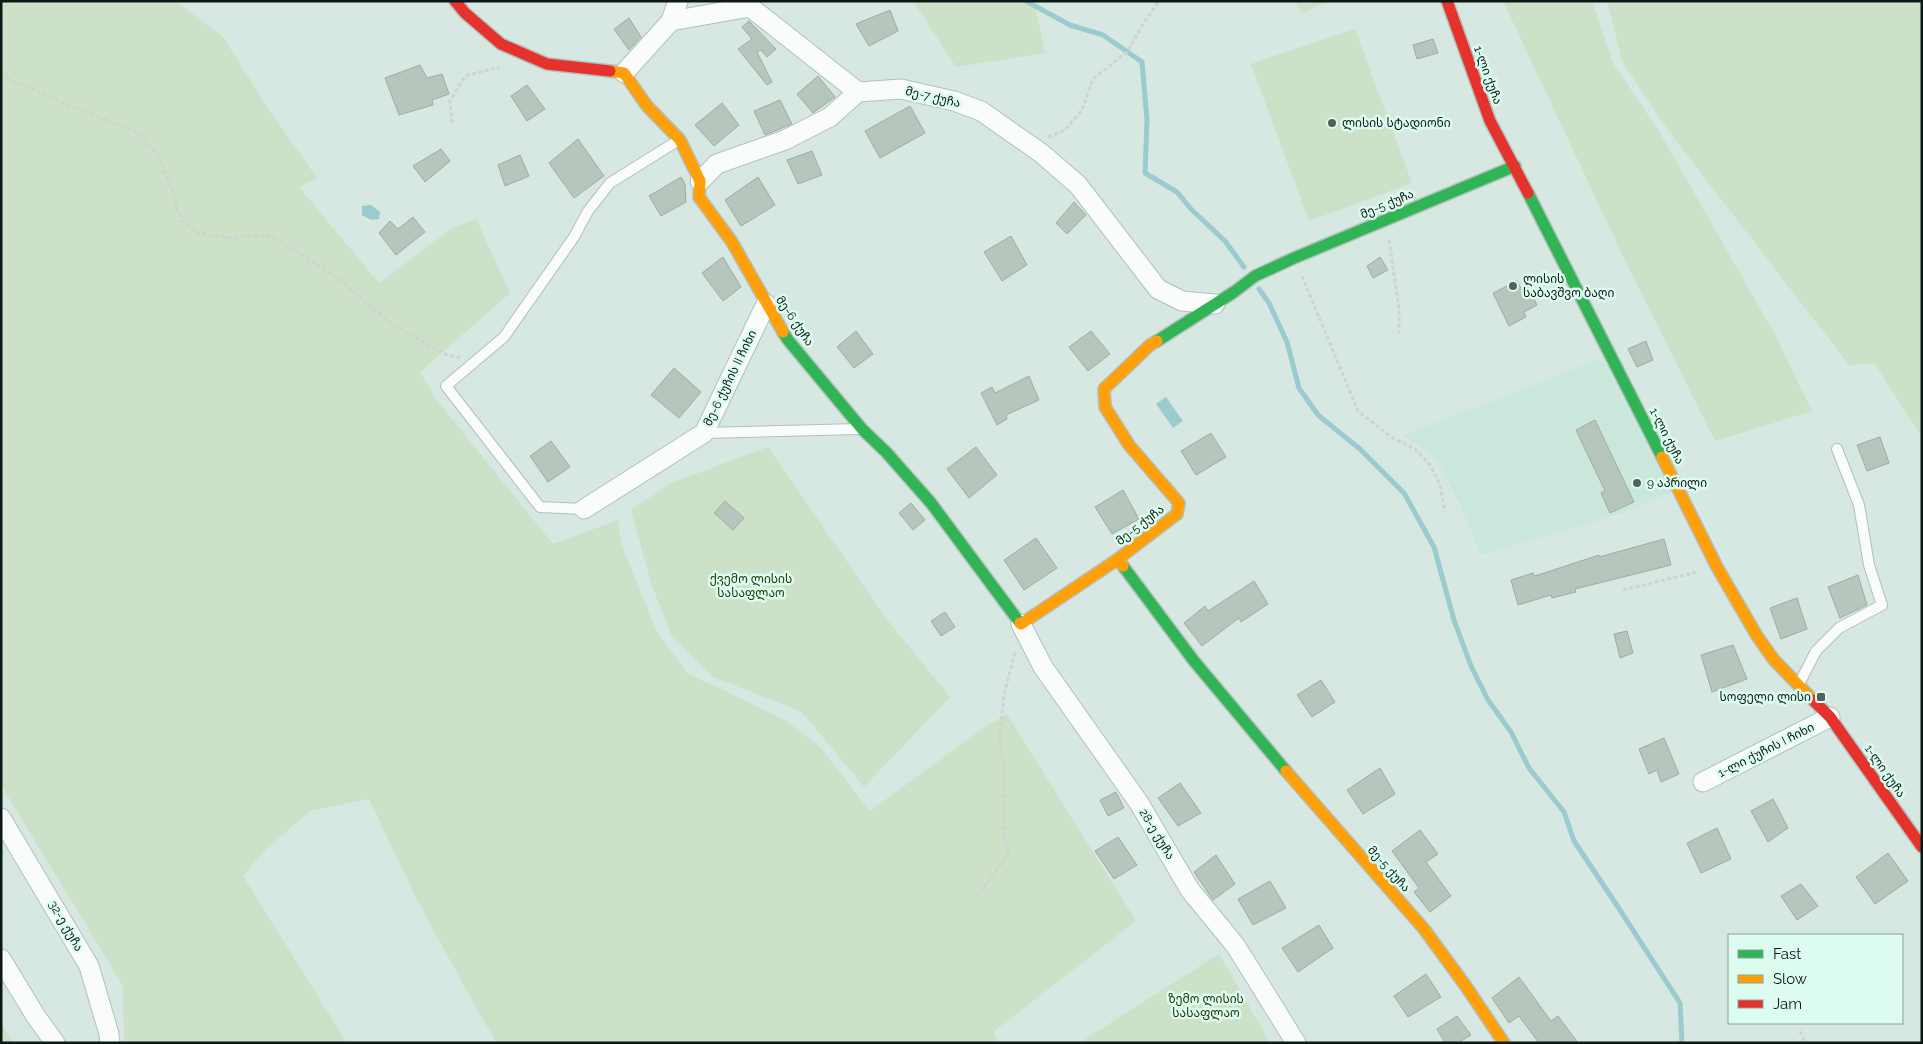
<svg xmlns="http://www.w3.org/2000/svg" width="1923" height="1044" viewBox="0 0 1923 1044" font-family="Raleway,'Noto Sans Georgian',sans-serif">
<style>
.built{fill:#c9e7db}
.green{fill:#cce1c7}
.water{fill:#9acbcf}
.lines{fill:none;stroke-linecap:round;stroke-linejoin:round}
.stream{stroke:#9acbcf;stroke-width:5}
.building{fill:#b6c6bc;stroke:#9faca5}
.lane-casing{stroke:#b2c0ba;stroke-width:12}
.street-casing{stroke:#b2c0ba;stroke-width:21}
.fast-casing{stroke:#b2c0ba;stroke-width:14}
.slow-casing{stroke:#b2c0ba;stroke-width:14}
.jam-casing{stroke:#b2c0ba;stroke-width:14}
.path{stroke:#ced4d2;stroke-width:3;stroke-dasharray:4 2.5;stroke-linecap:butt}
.lane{stroke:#f9fcfa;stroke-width:10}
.street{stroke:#f9fcfa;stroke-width:19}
.fast{stroke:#30b455;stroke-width:11}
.slow{stroke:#ff9f0a;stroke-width:11}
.jam{stroke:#e5322d;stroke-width:11}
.poi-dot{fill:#53615c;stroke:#dcfcef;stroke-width:2}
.labels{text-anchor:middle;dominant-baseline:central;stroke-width:5;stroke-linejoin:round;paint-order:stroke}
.street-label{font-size:12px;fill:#0c1814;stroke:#dcfcef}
.poi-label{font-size:12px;fill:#0c1814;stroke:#dcfcef;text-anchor:start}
.park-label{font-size:12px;fill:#213707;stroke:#dcfcef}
</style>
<rect width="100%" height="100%" fill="#d6e8e1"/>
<!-- built -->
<path class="built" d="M1602 358 1671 493 1623 513 1481 555 1460 504 1434 455 1403 436Z"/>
<!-- green -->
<g class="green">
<path d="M1 1H175L223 37 269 110 317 178 299 187 379 283 454 227 476 219 510 293 420 372 435 398 553 544 618 520 621 543 656 630 687 673 783 719 819 746 870 811 983 728 1007 714 1136 921 993 1032 999 1043H497L474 1004 416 898 369 799 310 811 266 849 243 876 347 1043H124L123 986 1 785Z"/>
<path d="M913 1H1034L1045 53 956 67Z"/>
<path d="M1296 1H1327L1302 14Z"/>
<path d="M1503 1H1592L1613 63 1660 133 1774 333 1812 411 1715 441 1622 254Z"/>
<path d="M1607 1H1922V437L1874 363 1849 365 1667 129 1622 61Z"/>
<path d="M1355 29 1412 183 1309 221 1251 64Z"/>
<path d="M768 447 888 621 950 697 864 787 802 712 713 677 672 637 651 583 631 510 671 483Z"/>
<path d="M1219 954 1270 1043H1079Z"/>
<path d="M1 1023 13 1043H1Z"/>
</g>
<!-- water -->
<g class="water">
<path d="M371 205 380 212 379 219 371 220 362 215V206Z"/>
<path d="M1166 397 1183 421 1173 428 1156 404Z"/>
</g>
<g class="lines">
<!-- stream -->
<g class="stream">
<path d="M1026 1 1070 25 1103 35 1142 62 1147 120 1145 173 1177 192 1191 209 1225 241 1244 267"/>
<path d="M1259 289 1269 303 1287 342 1299 388 1318 415 1360 449 1404 493 1434 547 1454 620 1471 666 1488 700 1511 732 1529 768 1564 812 1574 841 1618 907 1680 1003 1682 1043"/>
</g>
</g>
<!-- building -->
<g class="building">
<path d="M890 10 898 31 869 46 856 24Z"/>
<path d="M629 18 641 37 629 50 614 29Z"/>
<path d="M749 21 776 49 767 57 761 50 757 52 772 82 767 85 738 49 752 39 742 27Z"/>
<path d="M1433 39 1438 53 1417 59 1413 45Z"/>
<path d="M420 65 427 78 442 74 449 94 432 100 433 105 399 115 385 78Z"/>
<path d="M818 76 835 97 813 113 797 94Z"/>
<path d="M527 85 545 109 527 121 511 96Z"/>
<path d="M780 100 792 124 765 135 754 111Z"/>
<path d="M722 103 739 125 714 146 695 125Z"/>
<path d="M910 106 925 133 880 158 865 131Z"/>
<path d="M578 139 604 176 574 198 549 163Z"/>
<path d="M441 149 450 161 425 182 413 166Z"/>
<path d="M812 151 822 175 798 184 787 160Z"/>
<path d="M520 155 529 176 505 186 498 165Z"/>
<path d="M681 177 685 184 686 202 661 216 649 196Z"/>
<path d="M758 177 775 205 741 226 725 200Z"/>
<path d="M1074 202 1086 215 1067 234 1056 223Z"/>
<path d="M413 217 425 232 396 255 379 233 390 221 398 229Z"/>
<path d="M1011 236 1027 265 1002 281 984 252Z"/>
<path d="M723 257 741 287 723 301 702 273Z"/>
<path d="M1380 257 1388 270 1373 278 1367 266Z"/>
<path d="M1517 281 1521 288 1527 285 1537 305 1524 312 1526 317 1509 326 1493 293Z"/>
<path d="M856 331 873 354 854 368 837 347Z"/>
<path d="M1091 331 1110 354 1088 371 1069 347Z"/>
<path d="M1646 341 1653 360 1637 367 1628 349Z"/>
<path d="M674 368 701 392 679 418 651 395Z"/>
<path d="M1029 376 1039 400 1006 415 1007 419 997 425 981 393 992 387 995 393Z"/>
<path d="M1595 420 1634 502 1610 513 1601 493 1605 491 1576 430Z"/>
<path d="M1211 433 1226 457 1196 475 1181 451Z"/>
<path d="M1880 437 1889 463 1867 471 1857 445Z"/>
<path d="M551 441 570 467 548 482 530 456Z"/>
<path d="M976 447 997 475 969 498 947 469Z"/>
<path d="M1123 490 1139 519 1112 534 1095 507Z"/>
<path d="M725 501 744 518 733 530 714 513Z"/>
<path d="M911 503 925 520 913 530 899 513Z"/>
<path d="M1036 538 1057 568 1024 590 1004 560Z"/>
<path d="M1664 539 1671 565 1575 589 1576 592 1552 598 1551 595 1518 605 1511 580 1533 573 1535 576 1599 555V557Z"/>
<path d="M1858 575 1867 605 1840 618 1828 587Z"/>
<path d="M1254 581 1268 604 1241 622 1239 618 1202 646 1184 623 1205 606 1208 611Z"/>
<path d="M1797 598 1807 629 1781 639 1770 608Z"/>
<path d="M945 612 955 627 941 636 931 621Z"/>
<path d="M1627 631 1633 653 1620 658 1614 634Z"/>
<path d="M1733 645 1747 679 1712 692 1701 655Z"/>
<path d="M1321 680 1335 702 1312 717 1297 695Z"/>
<path d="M1664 738 1679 774 1661 782 1657 770 1649 774 1639 749Z"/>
<path d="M1380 768 1395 794 1363 814 1347 790Z"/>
<path d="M1180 783 1201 813 1178 826 1158 798Z"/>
<path d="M1116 792 1124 808 1108 816 1100 800Z"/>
<path d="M1773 799 1788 828 1768 842 1751 811Z"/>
<path d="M1717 828 1731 859 1701 873 1687 843Z"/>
<path d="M1420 830 1438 854 1426 862 1451 896 1430 912 1414 892 1419 888 1392 851Z"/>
<path d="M1118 837 1137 865 1114 879 1095 851Z"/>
<path d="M1888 853 1908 881 1875 904 1856 877Z"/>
<path d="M1216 855 1235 884 1213 900 1194 872Z"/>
<path d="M1270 881 1286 908 1253 925 1238 899Z"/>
<path d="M1801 884 1818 906 1797 920 1781 896Z"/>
<path d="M1319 925 1333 948 1298 972 1282 948Z"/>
<path d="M1426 974 1441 997 1408 1017 1394 996Z"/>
<path d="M1519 977 1551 1021 1558 1016 1578 1043H1539L1519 1016 1509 1023 1492 998Z"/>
<path d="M1457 1016 1471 1035 1458 1043H1445L1437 1029Z"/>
</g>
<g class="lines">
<!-- lane casing -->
<g class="lane-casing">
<g id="lane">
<path d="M704 433 858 429"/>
<path d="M584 509 540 507 446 386 504 337 574 237 588 211 610 183 679 140"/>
<path d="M1799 684 1816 651 1839 628 1882 605 1869 565 1859 505 1837 449"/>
</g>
</g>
<!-- street casing -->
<g class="street-casing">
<g id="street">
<path d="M671 21 678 1"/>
<path d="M624 73 671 21 750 7 858 92 901 89 954 101 981 111 1041 153 1078 185 1158 289 1182 301 1215 304"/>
<path d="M700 181 717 164 785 140 830 117 858 92"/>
<path d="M584 509 704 433 766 304"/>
<path d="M1021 624 1043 667 1139 803 1190 890 1235 945 1247 964 1296 1043"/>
<path d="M1703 782 1830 717"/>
<path d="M1 818 89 966 109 1034 110 1043"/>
<path d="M1 959 35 1015 55 1043"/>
</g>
</g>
<!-- fast casing -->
<g class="fast-casing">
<g id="fast">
<path d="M1528 193 1662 457"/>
<path d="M783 332 788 340 862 429 886 452 931 503 1020 623"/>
<path d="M1157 341 1234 292 1255 276 1294 258 1515 166"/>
<path d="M1123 566 1194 661 1286 771"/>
</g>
</g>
<!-- slow casing -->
<g class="slow-casing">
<g id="slow">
<path d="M610 71 624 73 647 106 680 140 700 181 699 197 732 242 783 332"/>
<path d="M1662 457 1717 567 1757 636 1774 660 1813 700"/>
<path d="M1123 566 1118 559 1177 514 1179 503 1129 445 1105 407 1104 389 1150 345 1157 341"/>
<path d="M1020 623 1021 624 1118 559"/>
<path d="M1286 771 1424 929 1465 985 1504 1043"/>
</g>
</g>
<!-- jam casing -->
<g class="jam-casing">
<g id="jam">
<path d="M455 1 465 13 501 44 547 64 610 71"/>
<path d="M1447 1 1490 121 1528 193"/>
<path d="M1813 700 1830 717 1922 847"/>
</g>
</g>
<!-- path -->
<g class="path">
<path d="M1 76 81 110 135 131 158 154 172 190 181 220 198 233 232 238 270 235 335 276 393 325 445 354 460 358"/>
<path d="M452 123 450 101 465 76 499 67"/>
<path d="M1048 137 1065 130 1082 110 1093 79 1127 52 1145 21 1159 1"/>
<path d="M1389 240 1399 308V333"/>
<path d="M1302 276 1358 411 1391 437 1415 449 1431 466 1440 485 1445 512"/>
<path d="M1623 590 1697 572"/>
<path d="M976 897 1008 855 1004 831V773L1000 736 1004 694 1015 652"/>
<path d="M1800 1031 1805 1043"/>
</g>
<!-- lane -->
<use href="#lane" class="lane"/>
<!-- street -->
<use href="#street" class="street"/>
<!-- fast -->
<use href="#fast" class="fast"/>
<!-- slow -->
<use href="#slow" class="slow"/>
<!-- jam -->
<use href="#jam" class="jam"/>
</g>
<!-- markers -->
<g class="poi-dot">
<circle cx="1332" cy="123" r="5"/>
<circle cx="1513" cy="286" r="5"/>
<circle cx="1637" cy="483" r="5"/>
<rect x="1816" y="692" width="10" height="10" rx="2.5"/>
</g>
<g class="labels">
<!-- street labels -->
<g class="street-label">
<text transform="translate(1488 75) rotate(70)">1-ლი ქუჩა</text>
<text transform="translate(933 97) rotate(13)">მე-7 ქუჩა</text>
<text transform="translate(1387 204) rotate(-23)">მე-5 ქუჩა</text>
<text transform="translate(795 321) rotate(56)">მე-6 ქუჩა</text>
<text transform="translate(730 378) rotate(-64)">მე-6 ქუჩის II ჩიხი</text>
<text transform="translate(1667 436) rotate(63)">1-ლი ქუჩა</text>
<text transform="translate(1140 525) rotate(-38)">მე-5 ქუჩა</text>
<text transform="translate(1766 750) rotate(-27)">1-ლი ქუჩის I ჩიხი</text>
<text transform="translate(1885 771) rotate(55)">1-ლი ქუჩა</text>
<text transform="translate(1157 834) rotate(59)">28-ე ქუჩა</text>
<text transform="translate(1389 869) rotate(48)">მე-5 ქუჩა</text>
<text transform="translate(66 926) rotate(60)">32-ე ქუჩა</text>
</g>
<!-- poi labels -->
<g class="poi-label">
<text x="1342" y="123">ლისის სტადიონი</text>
<text x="1523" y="279">ლისის<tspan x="1523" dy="14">საბავშვო ბაღი</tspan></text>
<text x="1647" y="483">9 აპრილი</text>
<text x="1811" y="697" text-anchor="end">სოფელი ლისი</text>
</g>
<!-- park labels -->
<g class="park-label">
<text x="751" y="579">ქვემო ლისის<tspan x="751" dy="14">სასაფლაო</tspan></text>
<text x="1206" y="999">ზემო ლისის<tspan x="1206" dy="14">სასაფლაო</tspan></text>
</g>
</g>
<!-- border -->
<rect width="1923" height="1044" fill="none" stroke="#0c1814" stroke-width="5"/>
<!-- legend -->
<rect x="1728" y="934" width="175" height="90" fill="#dcfcef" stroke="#89a197"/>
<rect x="1738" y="950" width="25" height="8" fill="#30b455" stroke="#89a197"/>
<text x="1773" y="959" font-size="15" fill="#0c1814">Fast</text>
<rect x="1738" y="975" width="25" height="8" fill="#ff9f0a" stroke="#89a197"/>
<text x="1773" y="984" font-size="15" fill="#0c1814">Slow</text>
<rect x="1738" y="1000" width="25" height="8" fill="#e5322d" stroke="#89a197"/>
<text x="1773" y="1009" font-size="15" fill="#0c1814">Jam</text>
</svg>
